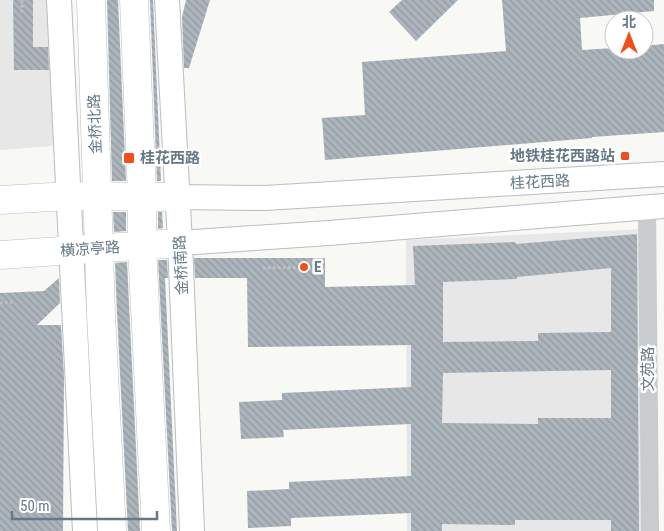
<svg xmlns="http://www.w3.org/2000/svg" width="664" height="531" viewBox="0 0 664 531" font-family="'Roboto Condensed','Noto Sans SC',sans-serif">
<style>
.built{fill:#e6e7e6}
.building{fill:url(#building-back-hatch);fill-rule:evenodd}
.lines{fill:none;stroke-linecap:round;stroke-linejoin:round}
.secondary-casing{stroke:#b8bec2;stroke-width:26}
.primary-casing{stroke:#bbbfc3;stroke-width:29}
.path{stroke:#bfc2c4;stroke-width:3;stroke-dasharray:2.5 2.5;stroke-linecap:butt}
.minor{stroke:#c8cccf;stroke-width:18}
.secondary{stroke:#fff;stroke-width:24}
.primary{stroke:#fff;stroke-width:28}
.poi-dot{fill:#f14e1c;stroke:#fff;stroke-width:2}
.labels{text-anchor:middle;dominant-baseline:central;stroke-width:5;stroke-linejoin:round;paint-order:stroke}
.street-label{font-size:15px;fill:#657989;stroke:#fff}
.poi-label{font-size:15px;font-weight:bold;fill:#657989;stroke:#fff;text-anchor:start}
</style>
<defs>
<pattern id="building-back-hatch" width="6" height="6" patternUnits="userSpaceOnUse" patternTransform="scale(1.25)"><rect width="6" height="6" fill="#acb5bb"/><path d="M-1 5l2 2M0 0l6 6M5-1l2 2" fill="none" stroke="#90989e"/></pattern>
</defs>
<rect width="100%" height="100%" fill="#f8f8f5"/>
<!-- built -->
<g class="built">
<path d="M0 0H55L62 145 0 150Z"/>
<path d="M646 229 648 531H407L406 240Z"/>
</g>
<!-- building -->
<g class="building">
<path d="M13 0H33V47H48L49 70H14Z"/>
<path d="M107 0H118L126 181H112Z"/>
<path d="M150 0H153L161 181H157Z"/>
<path d="M186 0H210L189 68H184L182 17Z"/>
<path d="M402 0H458L416 41 389 12Z"/>
<path d="M502 0H654V11L580 18 582 50 614 48V50H644V46L664 44V132L592 137V138L325 160 322 118 365 115 362 62 506 51Z"/>
<path d="M113 212H126V231L114 232Z"/>
<path d="M158 212H162L163 228 158 229Z"/>
<path d="M637 234 639 531H611V520H515V525L442 524V531H411V513L291 518V526L248 528 247 491 289 489V482L411 476V424L283 430 284 437 241 439 239 402 282 400V393L411 387V345L248 347 247 278H195L194 258H325V287L415 285 413 246 515 242 516 244ZM611 268V332L538 333V341L443 342V282L517 279V277ZM611 370V418H538V424L442 423 443 373Z"/>
<path d="M158 260H167L168 278H165L177 531H172Z"/>
<path d="M127 262 140 531H128L117 313 115 263Z"/>
<path d="M59 278 60 303 37 325H61L64 376 63 531H0V293L44 291Z"/>
</g>
<g class="lines">
<!-- secondary casing -->
<g class="secondary-casing">
<g id="secondary">
<path d="M59 0 85 531"/>
<path d="M167 0 180 243 192 531"/>
<path d="M177 197 265 198 664 174"/>
<path d="M180 243 329 233 664 206"/>
</g>
</g>
<!-- primary casing -->
<g class="primary-casing">
<g id="primary">
<path d="M91 0 101 314 112 531"/>
<path d="M134 0 142 196V246L156 531"/>
<path d="M0 200 69 196 177 197"/>
<path d="M0 255 180 243"/>
</g>
</g>
<!-- path -->
<g class="path">
<path d="M22 0V14"/>
<path d="M263 268 318 267"/>
<path d="M0 303 12 302"/>
</g>
<!-- minor -->
<path class="minor" d="M647 207 650 531"/>
<!-- secondary -->
<use href="#secondary" class="secondary"/>
<!-- primary -->
<use href="#primary" class="primary"/>
</g>
<!-- markers -->
<g class="poi-dot">
<rect x="620" y="151" width="10" height="10" rx="2.5"/>
<rect x="123" y="152" width="12" height="12" rx="2.5"/>
<circle cx="304" cy="267" r="5"/>
</g>
<g class="labels">
<!-- street labels -->
<g class="street-label">
<text transform="translate(95 124) rotate(-92)">金桥北路</text>
<text transform="translate(540 182) rotate(-3)">桂花西路</text>
<text transform="translate(90 249) rotate(-4)">横凉亭路</text>
<text transform="translate(181 265) rotate(-93)">金桥南路</text>
<text transform="translate(648 369) rotate(-90)">文苑路</text>
</g>
<!-- poi labels -->
<g class="poi-label">
<text x="615" y="156" text-anchor="end">地铁桂花西路站</text>
<text x="140" y="158">桂花西路</text>
<text x="314" y="267">E</text>
</g>
</g>
<!-- north arrow -->
<g transform="translate(629 35)"><circle r="24" fill="#ffffff" stroke="#c1c9d0"/>
<path d="M0-4L9 19L0 12L-9 19Z" fill="#f14e1c"/>
<text y="-8" font-size="14" font-weight="bold" text-anchor="middle" fill="#657989">北</text>
</g>
<!-- scale -->
<path d="M12 511v8h145v-8" fill="none" stroke="#657989" stroke-width="2.5"/>
<text x="20" y="511" font-size="15" fill="#657989" stroke="#ffffff" stroke-width="4" paint-order="stroke">50 m</text>
</svg>
